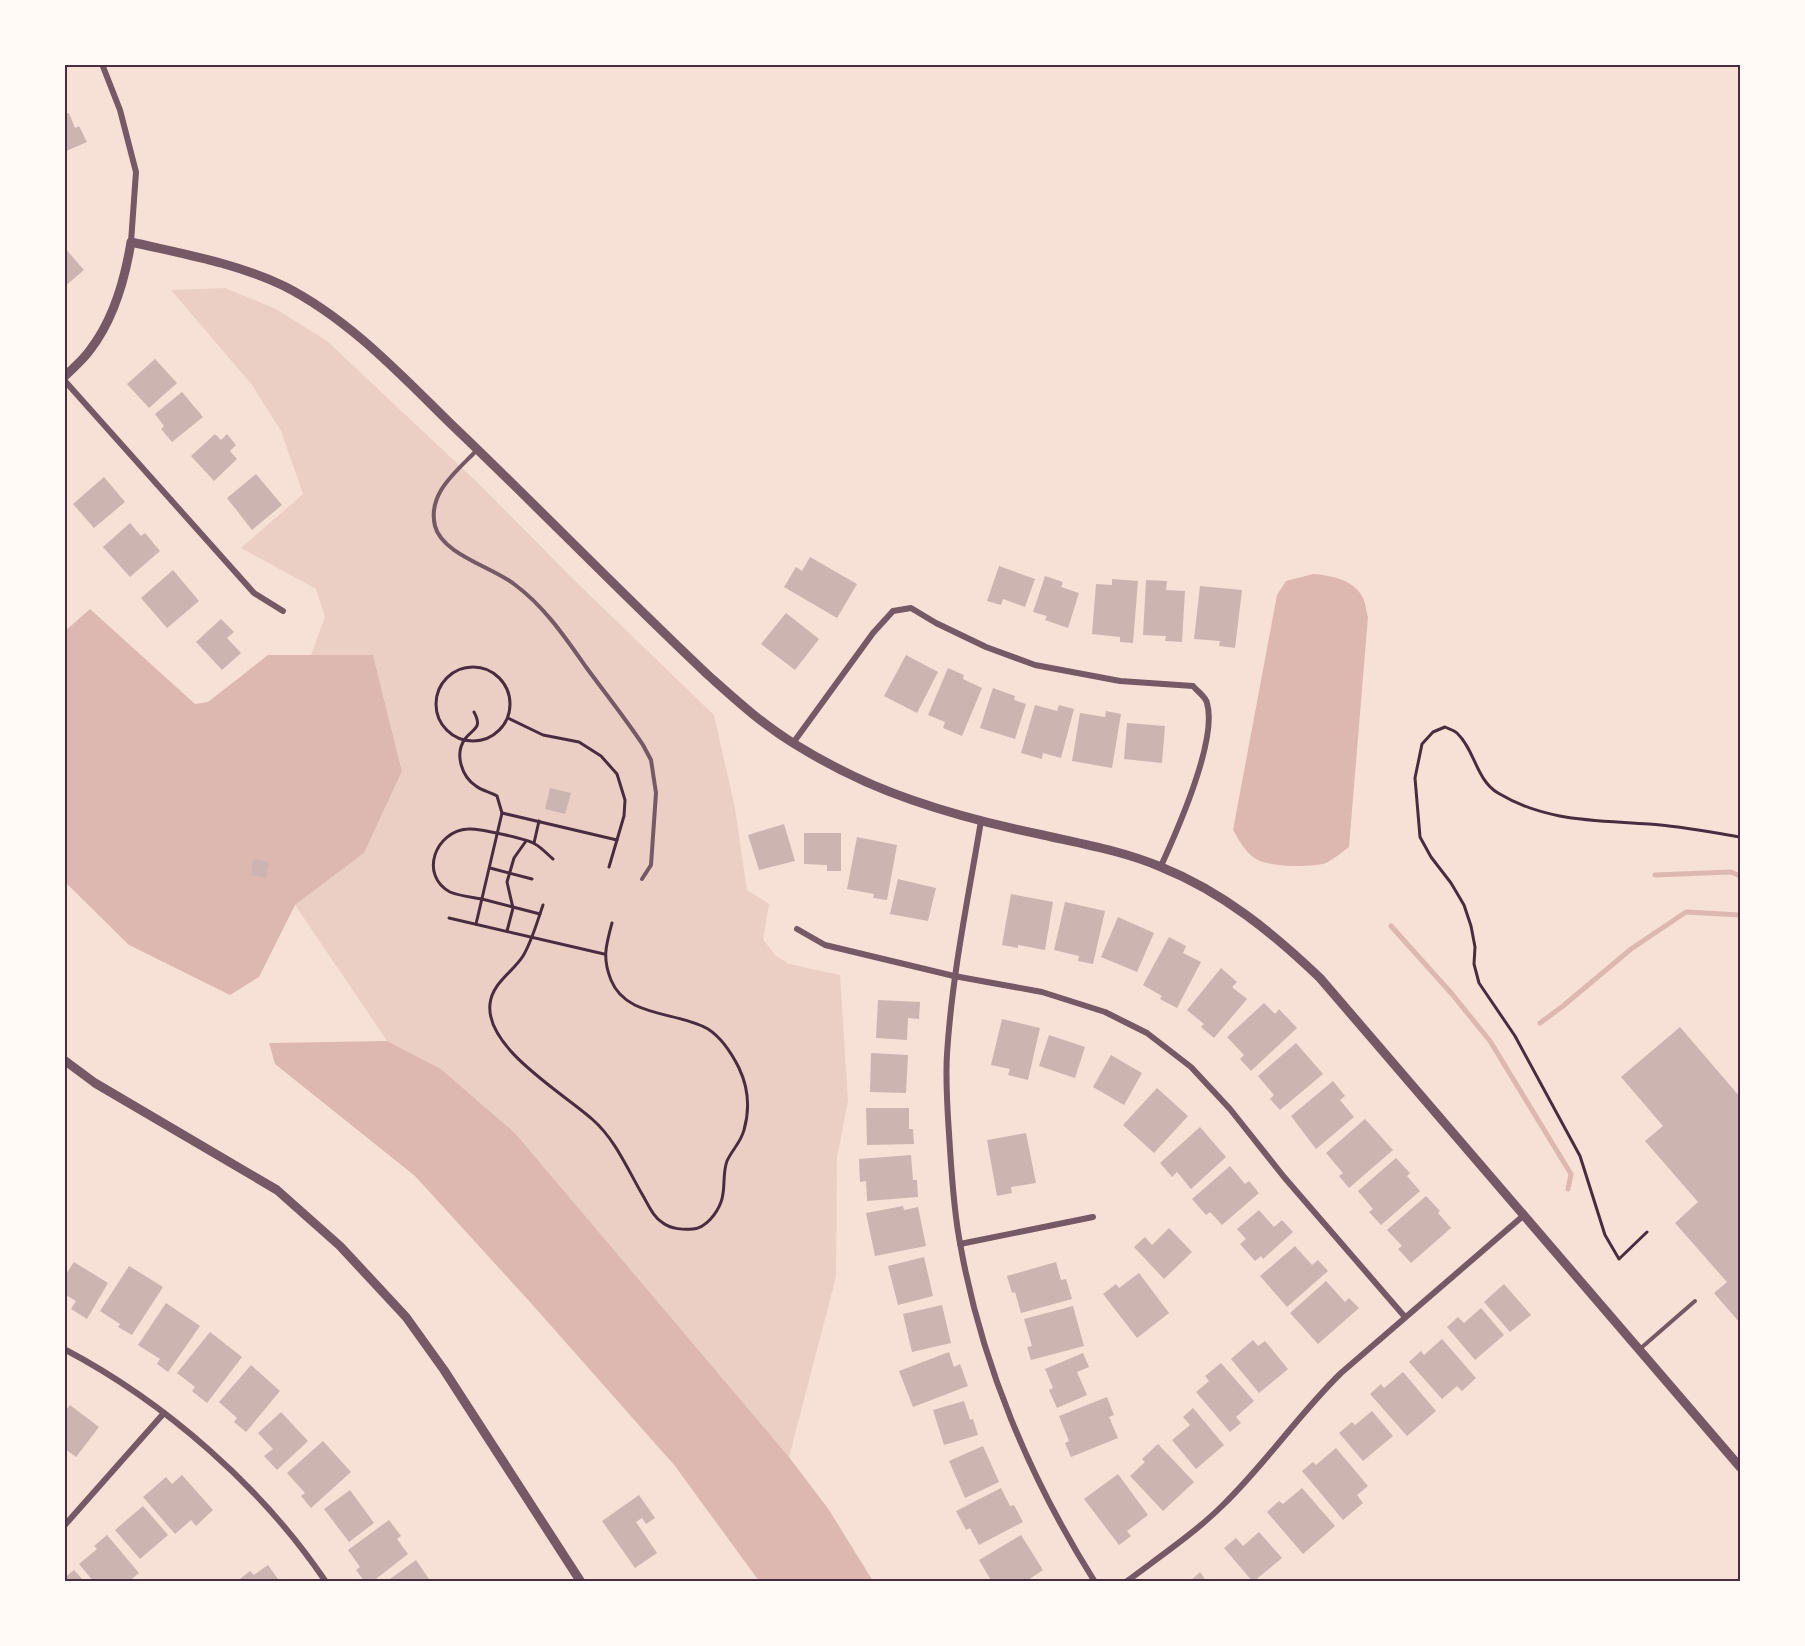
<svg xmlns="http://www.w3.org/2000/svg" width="1805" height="1646" viewBox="0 0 1805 1646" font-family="'Asap Condensed',sans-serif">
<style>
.green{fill:#ebcfc5}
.water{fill:#dcb8b0}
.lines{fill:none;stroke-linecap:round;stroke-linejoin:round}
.stream{stroke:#dcb8b0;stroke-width:5}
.building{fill:#ccb4b1}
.path{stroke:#4a2c40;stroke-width:3}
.service{stroke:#755966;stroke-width:4}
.minor{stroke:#755966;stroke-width:6}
.tertiary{stroke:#755966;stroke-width:9}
.neatline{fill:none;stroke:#4a2c40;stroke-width:2}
</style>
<rect width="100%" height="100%" fill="#f7e1d7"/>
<!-- green -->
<path class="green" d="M225 288 276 309 327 341 477 482 573 579 714 715 735 808 747 890 769 904 763 939 776 956 789 964 840 975 848 1101 837 1158 836 1277 789 1457 515 1133 441 1069 387 1041 295 905 364 853 402 770 373 655H311L325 617 316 589 241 548 303 494 281 431 252 385 171 290Z"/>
<!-- water -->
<g class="water">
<path d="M1313 574C1330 575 1355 580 1363 598 1366 604 1366 611 1368 617L1349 847C1342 852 1334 859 1326 863 1312 868 1268 867 1256 859 1245 852 1239 840 1233 830L1277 595 1286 581Z"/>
<path d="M90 609 195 704 208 702 268 655H373L402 771 364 853 295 905 259 977 230 995 129 945 65 882 64 632Z"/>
<path d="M387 1041 441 1069 515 1133 789 1457 829 1510 873 1581H759L675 1466 530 1302 415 1176 275 1064 269 1043Z"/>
</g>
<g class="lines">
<!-- stream -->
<g class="stream">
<path d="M1655 875 1731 872 1740 876"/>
<path d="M1391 926 1452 994 1490 1041 1571 1174 1568 1189"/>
<path d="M1540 1023 1563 1006 1631 949 1686 912 1740 915"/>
</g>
</g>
<!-- building -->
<g class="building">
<path d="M69 113 75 128 79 126 87 142 64 152V115Z"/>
<path d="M64 247 84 270 64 287Z"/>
<path d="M155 359 177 383 149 408 127 384Z"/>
<path d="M182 392 203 417 172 442 161 429 164 426 155 414Z"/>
<path d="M215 434 221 440 227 434 236 445 230 451 237 459 214 481 191 456Z"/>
<path d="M256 474 282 505 252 530 227 498Z"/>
<path d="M104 477 125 502 94 528 73 504Z"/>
<path d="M130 523 141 536 145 533 160 551 130 577 103 547Z"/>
<path d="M810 557 857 584 837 618 784 587 796 567 802 571Z"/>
<path d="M999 566 1035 579 1025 607 1003 599 1001 605 987 601Z"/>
<path d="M173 570 199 601 167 628 141 598Z"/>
<path d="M1045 576 1063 582 1061 587 1079 593 1068 628 1045 620 1047 616 1033 612Z"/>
<path d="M1112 579 1138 581 1133 643 1120 642V637L1092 634 1096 584 1112 585Z"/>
<path d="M1146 580 1167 581 1166 590 1185 591 1182 642 1165 641 1166 636 1143 635Z"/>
<path d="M1200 586 1242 590 1235 648 1219 646 1220 641 1194 639Z"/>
<path d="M786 613 819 639 795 670 761 644Z"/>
<path d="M221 619 234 632 227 638 241 653 222 670 196 642Z"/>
<path d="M906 655 938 672 917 713 884 696Z"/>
<path d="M948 668 964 675 963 679 982 688 962 736 943 728 945 722 928 715Z"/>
<path d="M993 688 1015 696 1014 700 1026 704 1015 739 980 728Z"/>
<path d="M1035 705 1057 711 1059 705 1074 709 1061 758 1043 753 1042 759 1021 753Z"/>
<path d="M1106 711 1121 714 1112 768 1072 761 1080 713 1105 717Z"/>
<path d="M1127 723 1165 726 1162 763 1124 759Z"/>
<path d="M550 788 571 793 565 814 545 809Z"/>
<path d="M784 824 795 861 759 870 748 835Z"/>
<path d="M804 833H841V871H827V865L804 864Z"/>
<path d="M857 837 897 845 887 900 873 898 874 894 847 889Z"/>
<path d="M253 859 269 862 266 878 251 875Z"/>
<path d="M898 879 936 888 928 921 890 914Z"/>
<path d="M1011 894 1053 902 1045 950 1018 945V948L1002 945Z"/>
<path d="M1065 902 1105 911 1093 964 1078 961 1079 956 1054 950Z"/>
<path d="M1118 917 1154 933 1137 972 1101 957Z"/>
<path d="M1169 937 1186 946 1183 953 1201 962 1177 1008 1160 999 1162 996 1143 985Z"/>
<path d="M1221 968 1237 982 1232 987 1247 999 1214 1038 1201 1027 1204 1024 1187 1010Z"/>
<path d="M878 1000 920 1002 919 1019 908 1018 907 1040 876 1038Z"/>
<path d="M1264 1003 1275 1014 1279 1009 1297 1028 1251 1071 1240 1059 1244 1055 1227 1037Z"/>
<path d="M1002 1019 1040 1028 1028 1080 1008 1075 1010 1069 991 1065Z"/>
<path d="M1680 1027 1740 1097V1323L1714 1293 1727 1282 1675 1223 1698 1202 1645 1141 1663 1126 1621 1077Z"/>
<path d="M1049 1035 1085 1047 1075 1078 1039 1066Z"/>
<path d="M1296 1043 1323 1074 1280 1110 1270 1099 1274 1095 1258 1076Z"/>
<path d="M871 1053 908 1055 906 1093 870 1092Z"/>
<path d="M1111 1055 1142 1073 1124 1105 1093 1087Z"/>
<path d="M1333 1081 1345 1096 1340 1100 1354 1117 1316 1149 1291 1116Z"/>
<path d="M1157 1088 1188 1116 1154 1153 1123 1125Z"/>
<path d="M866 1108H909V1129H913L914 1144 867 1145Z"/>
<path d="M1365 1119 1393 1150 1349 1188 1339 1176 1343 1173 1326 1153Z"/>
<path d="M1200 1127 1226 1157 1191 1189 1177 1172 1172 1177 1160 1163Z"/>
<path d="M1026 1133 1036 1183 1011 1187 1012 1193 997 1196 987 1140Z"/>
<path d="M911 1155 913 1180H917L918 1197 867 1201 866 1181 860 1182 859 1159Z"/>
<path d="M1396 1158 1410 1173 1407 1176 1420 1191 1381 1225 1369 1212 1373 1209 1358 1191Z"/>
<path d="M1230 1166 1245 1184 1249 1181 1259 1193 1222 1225 1210 1212 1206 1215 1192 1199Z"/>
<path d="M1426 1196 1440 1211 1438 1213 1451 1228 1411 1263 1398 1249 1402 1246 1387 1230Z"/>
<path d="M903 1206 904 1210 918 1207 926 1246 875 1256 866 1213Z"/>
<path d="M1259 1210 1274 1227 1282 1220 1293 1232 1263 1259 1261 1256 1255 1261 1240 1244 1246 1239 1237 1229Z"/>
<path d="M1169 1228 1192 1252 1164 1279 1134 1247 1145 1237 1152 1245Z"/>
<path d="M1295 1246 1312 1265 1318 1260 1328 1271 1287 1307 1260 1276Z"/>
<path d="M924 1257 933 1296 898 1305 888 1266Z"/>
<path d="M74 1262 108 1283 87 1319 71 1309 76 1301 64 1294V1277Z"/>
<path d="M1056 1262 1061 1280 1066 1279 1072 1299 1021 1313 1015 1292 1012 1293 1007 1276Z"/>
<path d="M129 1266 163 1287 132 1335 118 1327 120 1324 100 1311Z"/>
<path d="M1139 1273 1169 1313 1137 1338 1103 1294 1116 1284 1119 1288Z"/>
<path d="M1326 1281 1345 1302 1349 1298 1359 1308 1318 1344 1290 1313Z"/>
<path d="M1504 1284 1531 1315 1510 1332 1484 1302Z"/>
<path d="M166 1303 200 1326 168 1372 157 1364 160 1359 138 1345Z"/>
<path d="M942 1305 951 1343 912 1352 903 1314Z"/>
<path d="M1073 1306 1084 1346 1031 1360 1027 1347 1032 1346 1024 1319Z"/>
<path d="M1481 1308 1504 1335 1475 1360 1447 1327 1458 1317 1464 1323Z"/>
<path d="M210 1332 242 1357 207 1403 192 1391 195 1387 177 1373Z"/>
<path d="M1442 1339 1476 1378 1462 1391 1457 1386 1442 1399 1409 1362 1421 1351 1424 1355Z"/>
<path d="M1253 1340 1258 1346 1265 1341 1288 1369 1259 1393 1231 1359Z"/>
<path d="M949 1352 954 1367 960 1364 968 1386 913 1407 899 1371Z"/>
<path d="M1083 1353 1089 1367 1077 1372 1087 1395 1057 1408 1049 1390 1053 1388 1045 1369Z"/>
<path d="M1221 1363 1254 1401 1236 1417 1241 1423 1230 1432 1196 1392 1209 1381 1205 1376Z"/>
<path d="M251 1365 280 1391 246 1432 234 1422 237 1418 219 1402Z"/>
<path d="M1403 1372 1436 1411 1407 1436 1370 1394 1381 1384 1384 1388Z"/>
<path d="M1107 1397 1114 1415 1109 1417 1118 1438 1071 1457 1065 1443 1069 1441 1059 1416Z"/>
<path d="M964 1401 970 1420 973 1419 978 1435 944 1445 933 1410Z"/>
<path d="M70 1405 99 1427 76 1457 64 1448V1412Z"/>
<path d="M1193 1408 1224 1445 1196 1469 1172 1440 1190 1425 1183 1417Z"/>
<path d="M1372 1411 1393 1436 1363 1461 1339 1433 1352 1422 1355 1425Z"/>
<path d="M281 1412 308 1441 277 1470 264 1456 273 1449 258 1433Z"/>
<path d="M323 1441 351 1472 311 1508 301 1496 305 1493 287 1473Z"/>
<path d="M1158 1444 1194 1482 1163 1511 1130 1476 1145 1462 1142 1459Z"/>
<path d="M983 1446 999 1482 965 1498 949 1461Z"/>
<path d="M1336 1448 1368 1486 1357 1495 1363 1503 1343 1520 1302 1471 1313 1462 1316 1465Z"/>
<path d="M1118 1474 1148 1515 1127 1531 1131 1536 1119 1545 1084 1499Z"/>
<path d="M182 1475 213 1510 196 1526 191 1520 175 1534 143 1497 166 1477 172 1484Z"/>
<path d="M1001 1488 1010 1506 1014 1505 1023 1522 979 1545 970 1528 966 1530 956 1511Z"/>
<path d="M1302 1488 1335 1526 1303 1554 1267 1512 1279 1501 1283 1504Z"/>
<path d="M350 1490 374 1523 349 1542 324 1509Z"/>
<path d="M639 1495 655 1518 646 1524 642 1518 636 1522 657 1553 635 1568 602 1521Z"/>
<path d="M143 1506 168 1535 140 1559 115 1530Z"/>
<path d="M389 1520 401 1536 397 1539 408 1554 372 1582H365L356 1570 360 1567 348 1550Z"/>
<path d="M1259 1532 1282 1558 1253 1582 1224 1548 1236 1538 1243 1546Z"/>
<path d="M107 1535 139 1573 128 1582H94L79 1564 97 1549 94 1546Z"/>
<path d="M1021 1535 1043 1570 1025 1582H992L979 1560Z"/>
<path d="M416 1560 431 1582H386Z"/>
<path d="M268 1565 280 1582H236L250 1571 254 1575Z"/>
<path d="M74 1570 85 1582H64V1578Z"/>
<path d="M1200 1572 1207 1582H1189Z"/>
</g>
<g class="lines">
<!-- path -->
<g class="path">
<circle cx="473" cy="704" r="37"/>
<path d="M474 712C483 729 473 728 465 739 454 754 462 777 476 786 482 791 491 792 497 796L502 813 476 924"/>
<path d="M508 718 543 735 579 742 601 756 617 774 625 800 624 816 609 867"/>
<path d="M502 813 617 840"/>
<path d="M534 843 539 821"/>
<path d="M490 868 532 879"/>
<path d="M543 905C537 922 532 941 523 956 513 972 492 983 490 1004 485 1048 563 1093 592 1119 615 1139 627 1168 642 1194 648 1204 653 1217 663 1223 671 1229 684 1230 693 1229 706 1228 717 1213 721 1202 726 1189 722 1174 727 1161 732 1150 741 1142 744 1130 750 1109 748 1087 739 1068 732 1054 722 1038 708 1029 677 1011 626 1018 611 980 602 958 606 945 612 923"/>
<path d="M540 914C521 909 501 904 482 899 472 897 459 896 450 892 419 875 435 831 468 829 478 828 527 839 535 844 542 848 547 854 553 859"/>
<path d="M449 918 604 954"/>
<path d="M507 931 513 908 507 882 514 858 526 841"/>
<path d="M1647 1232 1619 1259 1605 1235 1580 1156 1515 1036 1479 983 1474 964 1475 947 1471 926 1464 905 1451 883 1431 857 1420 837 1415 778 1422 744 1433 732 1445 727C1449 729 1454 730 1457 733 1475 750 1476 780 1498 793 1546 822 1596 820 1649 824 1680 826 1710 832 1740 837"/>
</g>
<!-- service -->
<g class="service">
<path d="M477 450C457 471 427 493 435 526 442 554 492 567 514 584 544 606 565 637 586 667 605 693 625 718 643 745L651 760 656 793 651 865 642 879"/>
<path d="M1641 1348 1695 1301"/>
</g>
<!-- minor -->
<g class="minor">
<path d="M102 64 120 110 136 172 131 242"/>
<path d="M64 380 254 593 283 611"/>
<path d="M793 743 873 633 893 611 911 608 936 623 986 647 1035 665 1120 681 1193 686C1197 691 1206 697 1207 703 1218 740 1177 831 1161 866"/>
<path d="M981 821C968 899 952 975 947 1054 945 1085 948 1117 950 1149 952 1180 954 1212 960 1243 981 1363 1030 1479 1095 1582"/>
<path d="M797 929 825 945 954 976 1042 992 1105 1012 1147 1033 1191 1067 1230 1109 1284 1177 1405 1317"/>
<path d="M960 1244 1093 1217"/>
<path d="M64 1349C165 1402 262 1487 326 1582"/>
<path d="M64 1526 164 1413"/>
<path d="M1126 1582C1159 1557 1195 1533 1224 1504 1266 1463 1299 1414 1341 1373L1523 1216"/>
</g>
<!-- tertiary -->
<g class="tertiary">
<path d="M64 377C73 368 83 360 90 350 114 319 125 279 131 242 183 254 236 263 284 286 349 319 400 374 451 424 538 507 621 593 708 675 735 699 762 724 793 743 830 766 871 786 912 800 955 815 999 826 1043 835 1083 844 1123 851 1161 867 1223 892 1273 933 1320 978L1740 1467"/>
<path d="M64 1060 95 1083 277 1190 340 1246 406 1317 444 1370 581 1582"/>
</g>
</g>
<!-- border -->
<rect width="1805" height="1646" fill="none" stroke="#fffaf5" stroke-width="132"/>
<rect x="66" y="66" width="1673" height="1514" class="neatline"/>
</svg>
